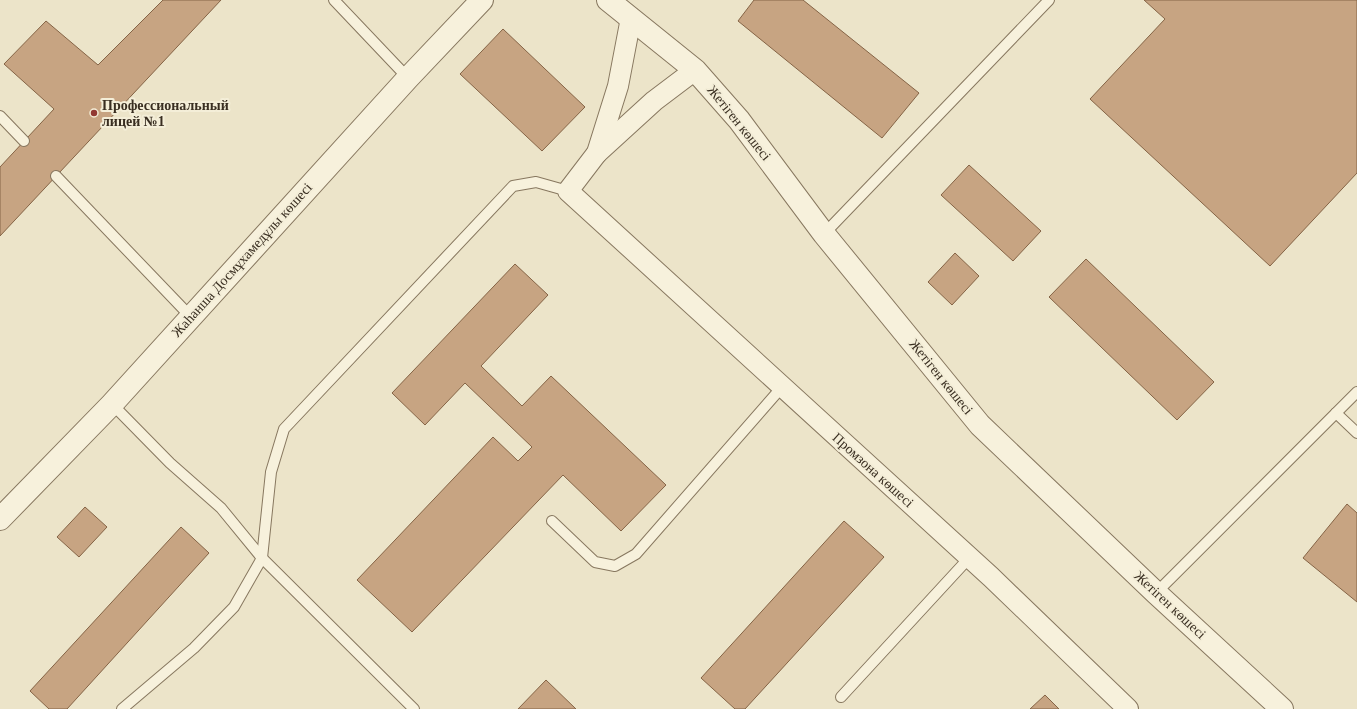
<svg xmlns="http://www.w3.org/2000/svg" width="1357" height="709" viewBox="0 0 1357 709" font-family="Georgia,serif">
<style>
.building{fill:#c7a482;stroke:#856446}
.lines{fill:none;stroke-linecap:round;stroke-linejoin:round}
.service-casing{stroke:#87775f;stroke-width:12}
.minor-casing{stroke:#87775f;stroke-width:22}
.tertiary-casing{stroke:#87775f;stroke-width:24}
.service{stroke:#f7f1dc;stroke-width:10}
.minor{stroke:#f7f1dc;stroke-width:20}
.tertiary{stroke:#f7f1dc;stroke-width:22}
.poi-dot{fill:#923933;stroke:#f4eed8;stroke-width:1.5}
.labels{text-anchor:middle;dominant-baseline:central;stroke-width:4;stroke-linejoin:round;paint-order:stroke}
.poi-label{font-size:14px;font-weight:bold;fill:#392e21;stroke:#f4eed8;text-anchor:start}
.street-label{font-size:14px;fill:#392e21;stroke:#f4eed8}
</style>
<rect width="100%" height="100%" fill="#ece4c9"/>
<!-- building -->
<g class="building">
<path d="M163 0H221L0 236V167L54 109 4 64 46 21 98 65Z"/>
<path d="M754 0H803L919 93 882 138 738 21Z"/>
<path d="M1144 0H1357V173L1270 266 1090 99 1165 19Z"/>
<path d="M503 29 585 107 542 151 460 74Z"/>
<path d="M969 165 1041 231 1013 261 941 195Z"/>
<path d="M955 253 979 276 952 305 928 282Z"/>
<path d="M1086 259 1214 382 1177 420 1049 297Z"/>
<path d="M515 264 548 295 481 366 522 406 551 376 666 485 621 531 563 475 412 632 357 580 493 437 518 461 532 447 465 383 425 425 392 393Z"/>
<path d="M1347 504 1357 513V602L1303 558Z"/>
<path d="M85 507 107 527 79 557 57 537Z"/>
<path d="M844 521 884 557 745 709H735L701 678Z"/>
<path d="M181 527 209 553 67 709H49L30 691Z"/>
<path d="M546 680 576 709H518Z"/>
<path d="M1045 695 1059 709H1030Z"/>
</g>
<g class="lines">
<!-- service casing -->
<g class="service-casing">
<g id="service">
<path d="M334 0 408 78"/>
<path d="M0 116 24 141"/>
<path d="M56 176 191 317"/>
<path d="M824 234 1049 0"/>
<path d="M112 404 170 463 221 508 262 558 414 709"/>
<path d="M1336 413 1357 433"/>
<path d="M552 521 595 562 615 566 636 554 782 387"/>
<path d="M1156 593 1357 392"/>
<path d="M841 697 969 558"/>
<path d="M122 709 194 648 234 607 262 558 271 472 284 429 513 186 536 182 568 191"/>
</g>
</g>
<!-- minor casing -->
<g class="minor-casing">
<g id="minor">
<path d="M631 18 618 86 597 153 568 191 991 577 1128 709"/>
<path d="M597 153 654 101 695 70"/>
</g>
</g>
<!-- tertiary casing -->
<g class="tertiary-casing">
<g id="tertiary">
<path d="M608 0 695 70 739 120 824 234 980 425 1156 593 1282 709"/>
<path d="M0 519 112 404 408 78 482 0"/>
</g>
</g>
<!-- service -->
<use href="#service" class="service"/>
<!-- minor -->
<use href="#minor" class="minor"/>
<!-- tertiary -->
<use href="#tertiary" class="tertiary"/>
</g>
<!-- markers -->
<circle class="poi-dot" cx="94" cy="113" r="4"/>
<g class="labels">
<!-- poi labels -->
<g class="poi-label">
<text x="102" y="105">Профессиональный<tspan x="102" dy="16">лицей №1</tspan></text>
</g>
<!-- street labels -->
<g class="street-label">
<text transform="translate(739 123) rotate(51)">Жетіген көшесі</text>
<text transform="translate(242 260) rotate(-48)">Жаһанша Досмұхамедұлы көшесі</text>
<text transform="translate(941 377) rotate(51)">Жетіген көшесі</text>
<text transform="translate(873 470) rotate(42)">Промзона көшесі</text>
<text transform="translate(1170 605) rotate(43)">Жетіген көшесі</text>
</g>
</g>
</svg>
